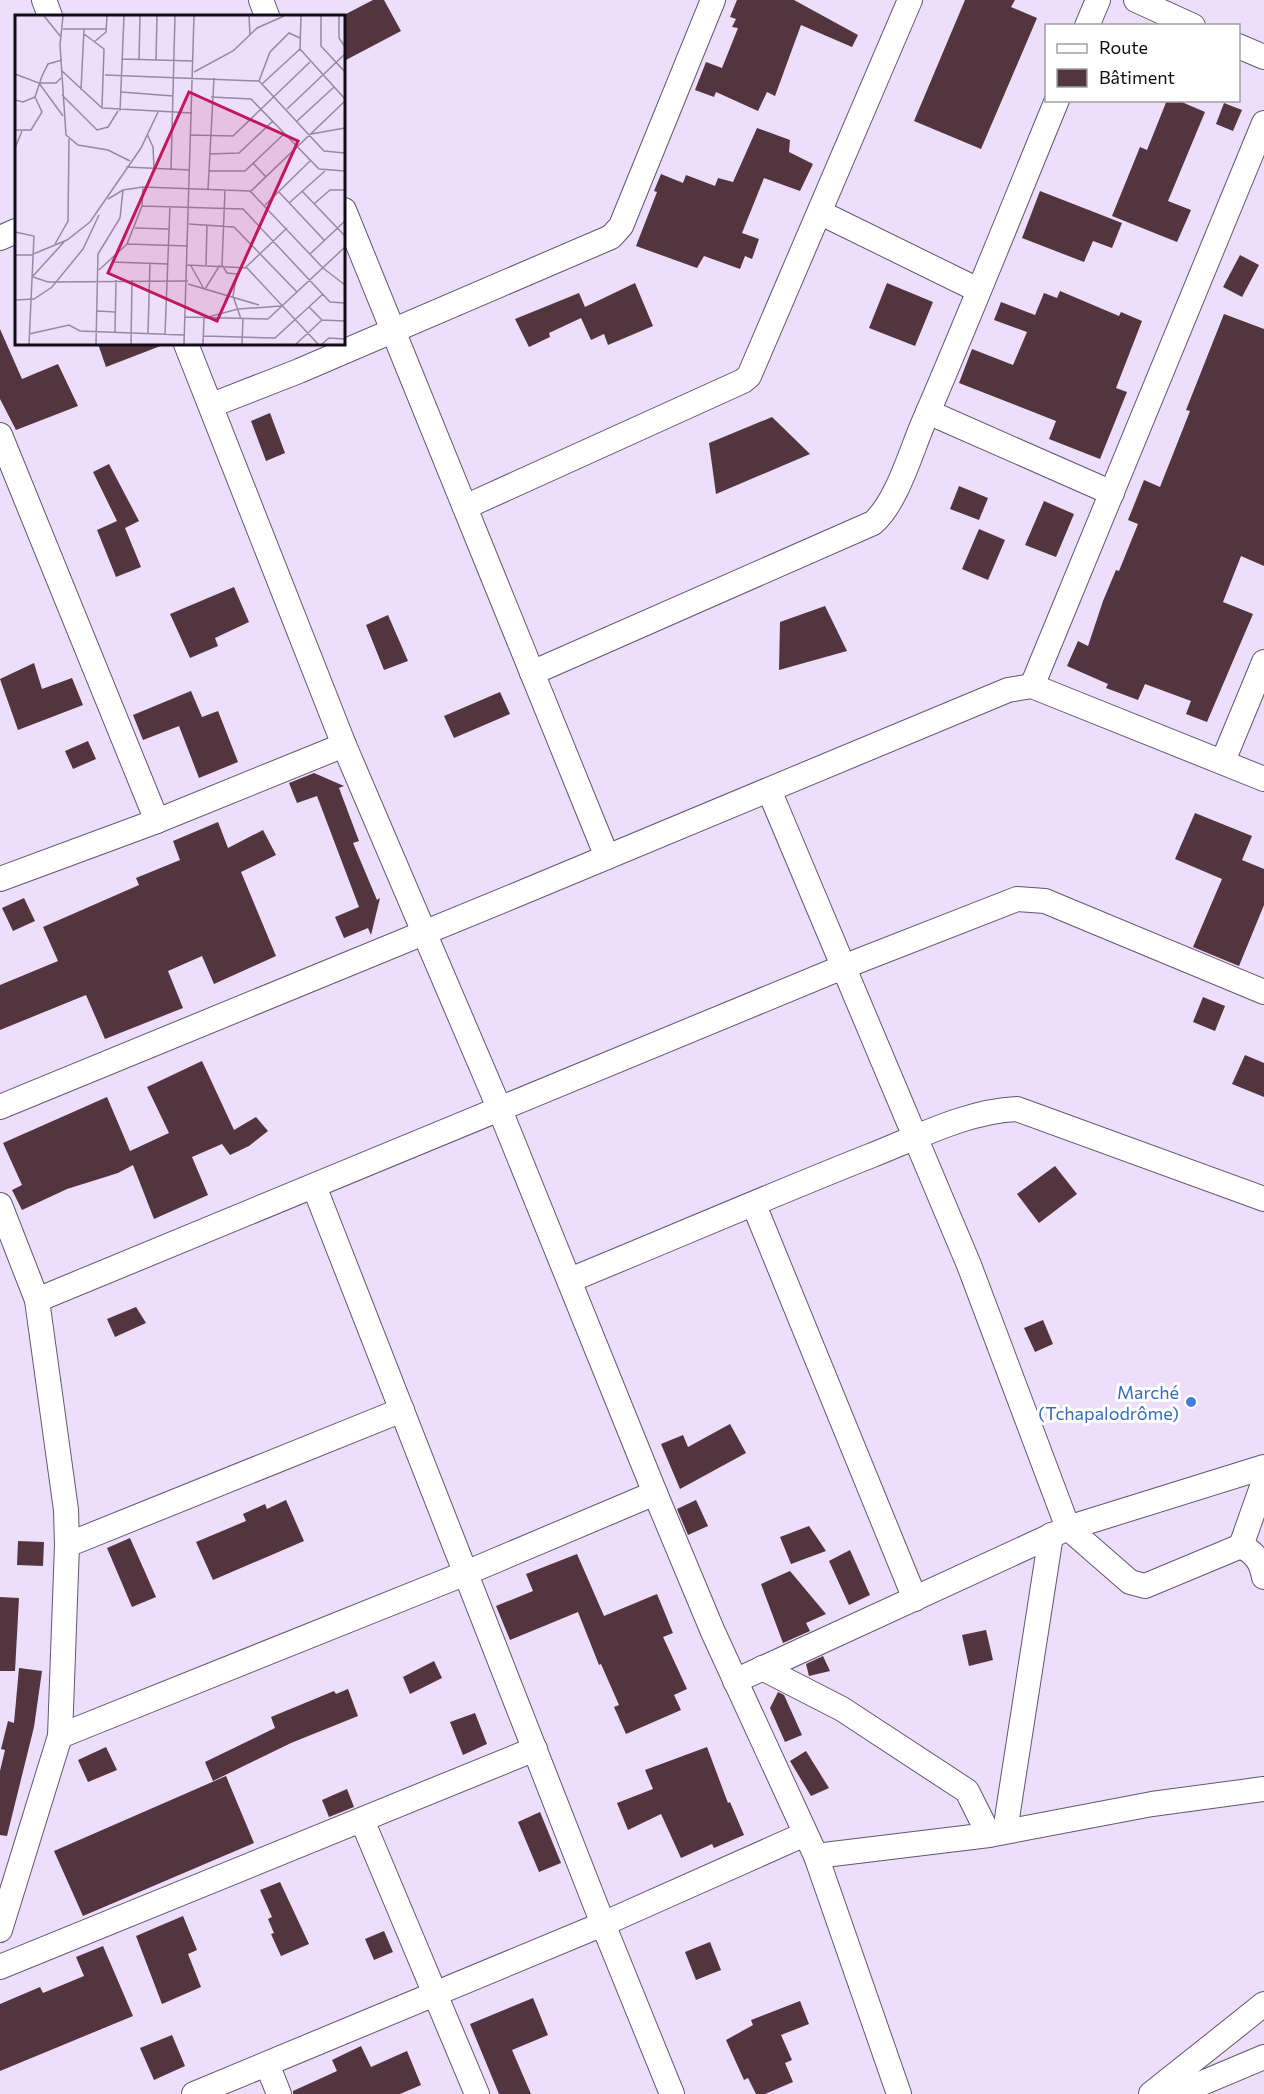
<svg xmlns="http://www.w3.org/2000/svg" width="1264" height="2094" viewBox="0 0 1264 2094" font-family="Commissioner,sans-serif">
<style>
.building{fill:#52353e}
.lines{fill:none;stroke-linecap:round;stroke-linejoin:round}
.street-casing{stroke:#63566f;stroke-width:26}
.street{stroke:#fff;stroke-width:24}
.shop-dot{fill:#3f7fe0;stroke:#fff;stroke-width:2}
.labels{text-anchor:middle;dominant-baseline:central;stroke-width:6;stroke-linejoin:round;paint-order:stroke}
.shop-label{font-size:18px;fill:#366cbe;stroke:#fff;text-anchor:end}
.inset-road{fill:none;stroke:#958aa0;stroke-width:1.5}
.view{fill:#c2185b;fill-opacity:0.15;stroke:#c2185b;stroke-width:3}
.inset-edge{fill:none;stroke:#110c15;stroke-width:3}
</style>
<rect width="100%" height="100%" fill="#eddefc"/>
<!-- building -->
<g class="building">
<path d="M373 0H384L401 31 344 61V15Z"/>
<path d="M737 0H794L858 35 852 47 801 25 775 96 767 92 758 111 716 92 714 97 695 90 706 62 722 68 738 28 732 27 736 19 730 17Z"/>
<path d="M965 0H1015L1011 7 1037 18 981 149 914 121Z"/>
<path d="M1167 100H1177L1205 112 1168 201 1191 210 1177 242 1112 216 1140 147 1147 150Z"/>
<path d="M1224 103 1242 110 1233 131 1216 124Z"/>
<path d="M757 128 790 140 789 152 813 164 800 191 764 178 742 233 759 239 752 259 745 256 740 269 704 256 697 268 636 246 657 192 654 191 661 174 683 183 686 175 715 186 718 178 733 182Z"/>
<path d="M1040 191 1122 223 1112 248 1093 241 1084 262 1022 238Z"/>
<path d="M1240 255 1259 265 1242 297 1223 287Z"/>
<path d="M635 283 653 326 608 345 604 334 591 340 581 318 549 333 550 337 529 347 515 319 579 293 585 307Z"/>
<path d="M887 283 933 302 915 346 869 328Z"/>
<path d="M1060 291 1119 316 1121 312 1142 321 1116 388 1127 392 1100 459 1049 439 1056 421 959 383 972 349 1013 365 1027 332 994 320 1001 302 1035 315 1044 293 1057 298Z"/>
<path d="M1224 314 1264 329V566L1241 556 1223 602 1253 614 1207 722 1186 714 1191 701 1145 684 1138 700 1106 688 1108 684 1067 666 1078 641 1088 646 1103 601 1116 570 1119 571 1138 524 1128 520 1144 480 1160 487 1190 411 1186 410Z"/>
<path d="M0 329 22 379 58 364 78 406 16 430 0 399Z"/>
<path d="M98 344H163V345L106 367Z"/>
<path d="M270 413 285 453 266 461 251 421Z"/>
<path d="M772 417 810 454 716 494 709 443Z"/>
<path d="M109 464 139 521 125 528 141 567 116 577 97 530 117 521 93 472Z"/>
<path d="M959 486 988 498 979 520 950 509Z"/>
<path d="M1044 501 1074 514 1056 557 1025 545Z"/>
<path d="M979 529 1005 540 988 580 962 569Z"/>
<path d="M234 587 249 622 215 638 218 646 190 658 170 614Z"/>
<path d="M825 606 847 651 779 670 780 622Z"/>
<path d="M388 615 408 661 384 670 366 625Z"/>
<path d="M34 663 42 689 72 678 83 705 18 730 0 679Z"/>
<path d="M191 691 202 717 218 711 238 762 199 778 179 726 143 740 133 715Z"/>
<path d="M500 692 510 714 454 738 444 716Z"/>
<path d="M88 741 96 759 73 769 65 751Z"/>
<path d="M314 773 344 786 339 788 359 841 353 843 377 900 380 898 371 935 368 928 344 938 335 917 359 907 317 796 297 803 289 783Z"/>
<path d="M1195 813 1252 836 1242 860 1264 869V905L1239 966 1193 947 1222 879 1175 859Z"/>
<path d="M218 822 228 848 263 830 276 855 241 872 276 956 214 984 202 956 168 971 183 1008 105 1039 86 995 0 1030V985L58 961 43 927 139 885 136 878 180 860 173 841Z"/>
<path d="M24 898 35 921 13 931 2 908Z"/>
<path d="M1203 997 1225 1006 1215 1031 1193 1022Z"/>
<path d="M1245 1055 1264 1063V1097L1232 1084Z"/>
<path d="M202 1061 234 1130 256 1117 268 1131 249 1146 230 1155 222 1144 192 1157 208 1195 154 1219 133 1165 118 1173 67 1189 22 1210 12 1190 22 1185 3 1143 107 1097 130 1151 169 1133 147 1087Z"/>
<path d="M1055 1166 1077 1194 1039 1223 1017 1194Z"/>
<path d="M136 1307 146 1323 115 1337 107 1319Z"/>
<path d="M1043 1320 1053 1344 1035 1352 1024 1328Z"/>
<path d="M730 1424 746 1453 680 1489 661 1444 683 1435 688 1447Z"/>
<path d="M286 1500 304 1541 213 1580 196 1542 246 1521 243 1514 265 1504 267 1509Z"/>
<path d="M696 1500 708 1526 688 1535 677 1509Z"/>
<path d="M809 1526 826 1551 791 1564 780 1537Z"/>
<path d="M130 1538 156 1597 132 1607 107 1548Z"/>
<path d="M18 1541 44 1542 43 1566 17 1565Z"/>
<path d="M850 1550 870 1595 849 1605 829 1561Z"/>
<path d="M577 1554 604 1616 657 1594 673 1633 663 1637 687 1689 674 1695 681 1710 626 1734 614 1707 619 1705 601 1664 599 1665 578 1612 510 1640 496 1606 533 1591 526 1574Z"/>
<path d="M790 1571 826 1614 806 1623 810 1631 783 1643 761 1584Z"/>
<path d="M0 1597 19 1598 15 1671H0Z"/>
<path d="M986 1630 993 1660 969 1666 962 1635Z"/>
<path d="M823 1656 830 1671 809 1676 806 1664Z"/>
<path d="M434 1661 442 1678 410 1694 403 1677Z"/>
<path d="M19 1668 42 1671 34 1727 7 1836 0 1835V1771L5 1750 1 1749 8 1721 14 1723Z"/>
<path d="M348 1689 358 1716 291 1743 213 1781 205 1762 275 1728 271 1717 334 1691 336 1694Z"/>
<path d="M778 1692 784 1695 802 1735 785 1742 770 1708Z"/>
<path d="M475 1713 487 1744 463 1755 450 1722Z"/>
<path d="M106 1747 117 1770 88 1782 78 1760Z"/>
<path d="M707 1747 728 1803 730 1802 744 1835 714 1848 712 1844 681 1858 661 1814 628 1830 617 1803 653 1789 645 1770Z"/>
<path d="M806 1751 829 1788 811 1796 790 1761Z"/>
<path d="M226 1776 254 1843 83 1916 54 1851Z"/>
<path d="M347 1789 354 1807 329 1817 322 1800Z"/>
<path d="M540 1812 561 1863 539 1872 518 1822Z"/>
<path d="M280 1882 309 1944 281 1956 271 1934 274 1933 268 1919 272 1917 260 1890Z"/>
<path d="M183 1916 197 1950 188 1954 201 1987 162 2004 136 1936Z"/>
<path d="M384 1931 393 1952 374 1960 365 1939Z"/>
<path d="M710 1942 721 1970 696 1980 685 1952Z"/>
<path d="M103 1946 133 2016 0 2071V2004L40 1987 43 1993 84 1976 76 1957Z"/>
<path d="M533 1998 548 2035 512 2050 531 2094H499L470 2024Z"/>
<path d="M800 2001 809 2024 781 2035 792 2060 785 2063 793 2082 765 2094H756L748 2078 744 2080 726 2040 753 2025 751 2020Z"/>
<path d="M172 2035 185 2066 154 2080 140 2048Z"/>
<path d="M361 2046 371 2067 407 2051 421 2085 400 2094H293V2091L337 2071 332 2060Z"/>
</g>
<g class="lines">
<!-- street casing -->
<g class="street-casing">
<g id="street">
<path d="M44 0 50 16"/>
<path d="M261 0 267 16"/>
<path d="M1136 0 1193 26"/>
<path d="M1087 26 1098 0"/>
<path d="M1238 46 1264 57"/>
<path d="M344 210 607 857"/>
<path d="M821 213 978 290"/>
<path d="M0 238 16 231"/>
<path d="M186 344 344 745 500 1110 655 1493 713 1632 816 1856 899 2094"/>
<path d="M212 405 299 371 611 237 621 226 713 0"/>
<path d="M928 412 1112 493"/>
<path d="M0 435 157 821"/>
<path d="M465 507 743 381 749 376 910 0"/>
<path d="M532 673 873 523C896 503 910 455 922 426 969 318 1012 209 1057 100"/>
<path d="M1032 686 1264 123"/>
<path d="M1223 761 1264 662"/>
<path d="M769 790 969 1265 1068 1528 1130 1582 1145 1586 1241 1546C1255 1553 1261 1561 1264 1577"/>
<path d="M0 879 157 821 344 745"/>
<path d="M0 1107 516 895 1008 690 1032 686 1264 779"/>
<path d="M314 1186 603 1924 672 2094"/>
<path d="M0 1205 37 1300 66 1510 67 1545 60 1736 0 1930"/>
<path d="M754 1205 915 1599"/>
<path d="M570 1280C670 1239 769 1196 870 1156 916 1138 967 1111 1017 1109L1264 1199"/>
<path d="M37 1300 843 967 1017 899 1045 901 1264 992"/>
<path d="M67 1545 402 1410"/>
<path d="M1241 1546 1264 1481"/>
<path d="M762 1668 842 1709 967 1791 989 1835"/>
<path d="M735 1681 1068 1528 1264 1467"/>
<path d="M60 1736 466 1573 655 1493"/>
<path d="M362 1820 477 2094"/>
<path d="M1005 1831 1051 1535"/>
<path d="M816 1856 989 1835 1152 1804 1264 1789"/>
<path d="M0 1967 535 1749"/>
<path d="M267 2064 279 2094"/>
<path d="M194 2094 603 1924 805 1834"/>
<path d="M1151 2094 1264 2004"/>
<path d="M1176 2094 1264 2057"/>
</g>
</g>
<!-- street -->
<use href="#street" class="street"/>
</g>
<!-- markers -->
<circle class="shop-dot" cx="1191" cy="1402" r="6"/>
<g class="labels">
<!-- shop labels -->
<g class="shop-label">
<text x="1179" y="1392">Marché<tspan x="1179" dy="21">(Tchapalodrôme)</tspan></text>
</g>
</g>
<!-- overview -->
<g transform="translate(15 15)">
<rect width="330" height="330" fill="#eddefc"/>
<path class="inset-road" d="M29 1 46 22M48 1 45 30 51 120 63 130 93 135 115 146M234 1 235 20M286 1 285 34 330 84M306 1V31L330 57M324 1V23L330 32M48 14H92M69 19 89 34 87 92M79 27 91 17 92 1M107 44 178 46M124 45 125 1M141 45 142 1M47 56 87 93 177 98M179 57 218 36 242 13 269 1M0 59 24 68 48 101M90 60 244 66 309 136 330 138M244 66 255 37 274 18 285 23M25 68H41L46 63M247 69 285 34M66 75 69 14M106 77 158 81M47 80 82 115 93 112 103 96M196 82 236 84 304 154 330 156M0 85 8 87 20 82M272 94 330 39M105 96 109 1M282 106 319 72M0 115H16L27 97 20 82 27 61 33 49 47 45M132 119 138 132 139 153M296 119 330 113M176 120 218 121 295 47M0 133 7 116M194 139 224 138 258 106M238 148 251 162M111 152 175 155M156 154 160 1M194 156H230L270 118M193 174 199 63M210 175 207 250 212 258 222 259 218 281 226 304M236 176 330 86M287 176 330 221M264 177 309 225M93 184 108 175 128 172 235 176 308 253 330 270M274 188 310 156M299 189 315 175H330M250 190 295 146M127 191 228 194 315 287 330 288M174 209 219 212 282 277M120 213 154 214M0 217 19 221 14 329M40 229 53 206 54 124M112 229 173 231M295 239 330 206M0 240H16L52 225 75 207 126 133 143 97M97 247 153 249M172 250 232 253 303 329M191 250 192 210M176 251 189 274M230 253 272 213M84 255 112 229 127 191 128 172M18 261 49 227M18 262 33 267 173 266M173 269 244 290M190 274 205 250M0 285 19 284 37 272 68 234 84 200M294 292 307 305 330 306M82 296 100 297M170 302 253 304 330 232M100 317 101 265M133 318 135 248M14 319 54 310 65 316 169 320M150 319 155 191M189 321 260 323 308 279M81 329 83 239 105 203 108 175M116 329 117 265M169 329 179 1M188 329 189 303 223 294 266 291M227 329 228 304M281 329 307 305M307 329 314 323 330 324"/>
<path class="view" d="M174 77 283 126 202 306 93 258Z"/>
<rect width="330" height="330" class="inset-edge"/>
</g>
<!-- legend -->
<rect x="1045" y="24" width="195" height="78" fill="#ffffff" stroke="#a09ea1" stroke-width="1.5"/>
<rect x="1057" y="44" width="30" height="9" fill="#ffffff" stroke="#a09ea1" stroke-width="1.5"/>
<text x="1099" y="54" font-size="18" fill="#110c15">Route</text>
<rect x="1057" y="69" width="30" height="18" fill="#52353e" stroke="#a09ea1" stroke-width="1.5"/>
<text x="1099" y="84" font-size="18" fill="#110c15">Bâtiment</text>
</svg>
